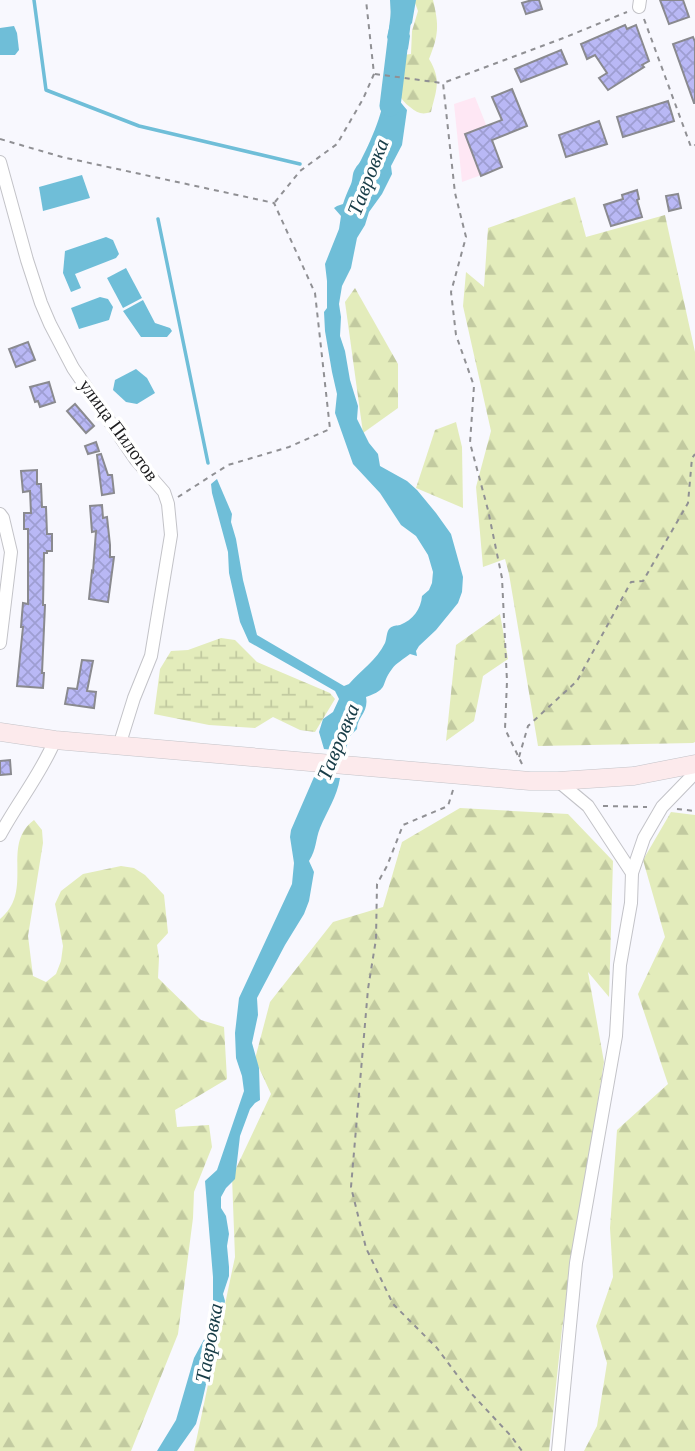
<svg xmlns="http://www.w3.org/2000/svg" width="695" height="1451" viewBox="0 0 695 1451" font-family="'Times New Roman',serif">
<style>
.industrial{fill:#fee7f4}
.forest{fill:url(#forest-firs)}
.wetland{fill:url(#wetland-marsh)}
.water{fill:#6fbed8}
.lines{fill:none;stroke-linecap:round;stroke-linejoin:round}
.stream{stroke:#6fbed8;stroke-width:3.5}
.river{stroke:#6fbed8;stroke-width:21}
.building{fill:url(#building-cross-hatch);stroke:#8a8a8f;stroke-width:2}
.street-casing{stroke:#c3c3c8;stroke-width:14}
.secondary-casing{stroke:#c3c3c8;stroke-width:19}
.path{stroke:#909094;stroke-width:2;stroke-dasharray:5 5;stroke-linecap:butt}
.street{stroke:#fff;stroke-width:12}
.secondary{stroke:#fceaec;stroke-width:18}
.labels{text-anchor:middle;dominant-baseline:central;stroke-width:7;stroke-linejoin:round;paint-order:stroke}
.street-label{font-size:19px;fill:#1c1c1e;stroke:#fff}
.water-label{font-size:21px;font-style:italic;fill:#173c47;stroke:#fff}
</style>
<defs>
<pattern id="forest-firs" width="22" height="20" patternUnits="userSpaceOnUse" patternTransform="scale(1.75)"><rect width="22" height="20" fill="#e3ecbb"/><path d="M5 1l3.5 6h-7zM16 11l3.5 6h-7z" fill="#c2caa0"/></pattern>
<pattern id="wetland-marsh" width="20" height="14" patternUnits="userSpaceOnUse" patternTransform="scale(1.75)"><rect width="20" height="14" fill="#e3ecbb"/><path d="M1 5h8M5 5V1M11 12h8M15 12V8" fill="none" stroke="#c2caa0"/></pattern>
<pattern id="building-cross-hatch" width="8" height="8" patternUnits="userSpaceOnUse" patternTransform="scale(1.75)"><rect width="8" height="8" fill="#b9b8f5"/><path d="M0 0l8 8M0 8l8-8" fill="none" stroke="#9e9ed2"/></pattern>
</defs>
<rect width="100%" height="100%" fill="#f8f8fe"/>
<!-- industrial -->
<path class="industrial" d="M475 97 503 167 462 182 454 104Z"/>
<!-- forest -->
<g class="forest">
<path d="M414 0H433C439 25 439 35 429 59 442 80 436 91 431 112 422 115 417 113 410 107 390 92 399 77 403 55L411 54 412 31 418 11Z"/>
<path d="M575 197 586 237 665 215 695 352V742L693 743 538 746 509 574 505 559 483 567 476 487 491 431 463 306 466 272 484 287 488 228Z"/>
<path d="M355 288 398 364V408L363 433 345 302Z"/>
<path d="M456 422 462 447 463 508 416 488 435 430Z"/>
<path d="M500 614 508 659 483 676 474 721 446 741 456 645Z"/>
<path d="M460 808 568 814 613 861 609 997 588 972 604 1062 562 1329 549 1451H194L235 1257 232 1177 271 1094 255 1059 270 1002 333 922 383 907 402 842Z"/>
<path d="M671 812 695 815V1451H584L597 1426 607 1363 596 1326 613 1277 610 1228 617 1130 668 1084 638 994 665 937 643 860Z"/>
<path d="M34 820 42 830 43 843 28 936 33 976 46 982 56 974 61 961 63 946 55 904 61 891 83 874 121 866 134 868 145 875 164 895 168 933 157 945 159 958 158 978 201 1020 224 1027 227 1079 175 1110 177 1127 209 1125 212 1147 194 1192 193 1218 178 1334 131 1451H0V919C35 891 0 845 34 820Z"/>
</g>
<!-- wetland -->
<path class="wetland" d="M221 638 235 640 257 662 330 693 335 699 315 732 300 730 273 717 255 728 209 725 154 714 160 669 171 651 188 650Z"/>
<!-- water -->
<g class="water">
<path d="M390 0H416L412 23 407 29 410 36 408 49C400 54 401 64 400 73L388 71 392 50 387 37 391 20Z"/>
<path d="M14 26 17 33 19 50 15 55H0V28Z"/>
<path d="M387 77H398C394 94 396 97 407 110L402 145 391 166 392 174 382 194 369 212 365 225 357 238 351 268 342 286 339 304 341 317 340 336 345 351 350 380 358 406 357 419 369 443 378 454 380 466 407 481 417 490 436 513 451 534 463 577 462 592 458 603 436 630 419 646 416 651 417 656 410 654C404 659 396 663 392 669 380 684 390 689 366 697 369 712 357 717 357 729L350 736 345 751 324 749 319 732 323 719 333 712 339 699 335 691 249 642 240 622 229 573 228 552 212 493 211 484 217 479 232 514 231 522 236 539 243 580 257 635 344 686 349 684C360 671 377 660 385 643 387 638 386 632 390 628 394 625 396 626 400 625 413 620 421 609 422 596L429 590 432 583 433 572 428 555 416 536 401 525 380 493 353 464 335 413 337 394 332 372 325 331 324 312 327 308V281L325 264 339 229 341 216 334 208 337 206 343 204C345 197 348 191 351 184 353 180 352 173 355 169 357 165 360 163 361 160 374 135 386 105 387 77Z"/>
<path d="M82 175 90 198 43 211 39 187Z"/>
<path d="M106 237 113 240 119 254 116 258 75 274 81 288 71 292 63 273 65 251Z"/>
<path d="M126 268 142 298 123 308 107 278Z"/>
<path d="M100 297 108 299 113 307 109 320 79 329 71 308Z"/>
<path d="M143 300 155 323 170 328 172 331 167 337H141L123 311Z"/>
<path d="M136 369 147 378 155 393 137 404 126 402 113 390 115 380Z"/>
<path d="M314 777 340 778C337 797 327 811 320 828 315 841 317 848 309 861L314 872 309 901 304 914 285 945 257 998 258 1015 252 1043 259 1068 260 1100 255 1103 250 1109 240 1136 235 1179 226 1188 221 1197V1208L226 1216 229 1234 227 1246 229 1267V1276L223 1294 225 1301 202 1402 196 1424 177 1451H157L176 1420 194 1358 208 1332 213 1302V1277L205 1181 217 1170 244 1091 242 1076 236 1058 235 1033 239 998 292 884 294 863 290 837 291 830Z"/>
</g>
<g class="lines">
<!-- stream -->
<g class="stream">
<path d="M34 0 46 90 139 126 300 164"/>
<path d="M158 219 208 463"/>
</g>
<!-- river -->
<path class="river" d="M390 106 403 0"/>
</g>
<!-- building -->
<g class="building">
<path d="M532 0H539L542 9 526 14 522 3Z"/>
<path d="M660 0H683L689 17 669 24Z"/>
<path d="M625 25 627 29 636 25 649 61 642 65 644 67 608 90 599 78 607 73 595 55 587 59 581 44Z"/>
<path d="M693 37 695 42V103H694L673 44Z"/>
<path d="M561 50 567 64 521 82 515 69Z"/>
<path d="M512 89 527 126 492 140 502 167 481 176 465 134 502 120 492 97Z"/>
<path d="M668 101 674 121 623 137 617 117Z"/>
<path d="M599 121 607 144 566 157 559 135Z"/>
<path d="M637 190 639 199 637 200 642 217 611 226 604 205 623 199 622 195Z"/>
<path d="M678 194 681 208 669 211 666 196Z"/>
<path d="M28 342 35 360 16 367 9 349Z"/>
<path d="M49 382 55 402 40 407 38 401 35 402 30 387Z"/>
<path d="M75 404 94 426 86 433 67 411Z"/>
<path d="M96 442 99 451 88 454 85 446Z"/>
<path d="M101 454 108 475H112L114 493 102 495 97 455Z"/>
<path d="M37 470V484H41L42 507H46L47 534H52V551H47V553H44L43 605H45L42 673H44L43 688 17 686 23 627H21L23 603 28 604V529H24V513H31L30 491 23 492 21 471Z"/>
<path d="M102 505 103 518 107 517 110 545V557H114L108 602 89 599 92 571 93 572 96 531 92 532 90 506Z"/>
<path d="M82 660 93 661 87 691 96 692 94 708 65 704 68 688 77 689Z"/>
<path d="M10 760 11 774 0 775V761Z"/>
</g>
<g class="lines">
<!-- street casing -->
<g class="street-casing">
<g id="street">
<path d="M639 7 640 0"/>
<path d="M0 162 27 260 41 303 50 324 73 368 136 460 164 492 168 504 171 535 151 656 134 698 119 746"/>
<path d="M0 514 3 518 11 552 0 643"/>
<path d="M558 781 588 806 632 873"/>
<path d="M0 835C17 803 41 774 55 740"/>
<path d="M558 1451 576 1263 616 1036 620 965 631 903 632 873 644 838 662 807 695 773"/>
</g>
</g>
<!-- secondary casing -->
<g class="secondary-casing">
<path id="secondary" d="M0 732 55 740 530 781H558L634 776 695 764"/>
</g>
<!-- path -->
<g class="path">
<path d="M644 19 691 147 695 145"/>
<path d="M375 74 442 83"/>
<path d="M0 139 62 157 274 203 315 293 330 429 289 447 228 465 178 497"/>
<path d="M275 202 300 171 337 144 363 99 374 74 366 0"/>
<path d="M519 757 528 726 577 681 631 582 643 581 688 503 692 458 695 454"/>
<path d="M522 764 505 729 507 681 502 578 488 510 470 443 474 386 456 335 451 292 466 237 455 193 443 83 566 37 627 12"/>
<path d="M453 790 448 806 403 825 387 866 377 884 376 939 368 989 351 1187 366 1248 393 1304 437 1348 469 1391 511 1436 522 1451"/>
<path d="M603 806 647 807"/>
<path d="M677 809 695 811"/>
</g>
<!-- street -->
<use href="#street" class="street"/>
<!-- secondary -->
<use href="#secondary" class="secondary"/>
</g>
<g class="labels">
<!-- street labels -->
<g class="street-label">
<text transform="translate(119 430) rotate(54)">улица Пилотов</text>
</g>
<!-- water labels -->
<g class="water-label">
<text transform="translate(368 177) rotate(-69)">Тавровка</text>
<text transform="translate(338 742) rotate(-68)">Тавровка</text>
<text transform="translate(209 1343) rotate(-80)">Тавровка</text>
</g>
</g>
</svg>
